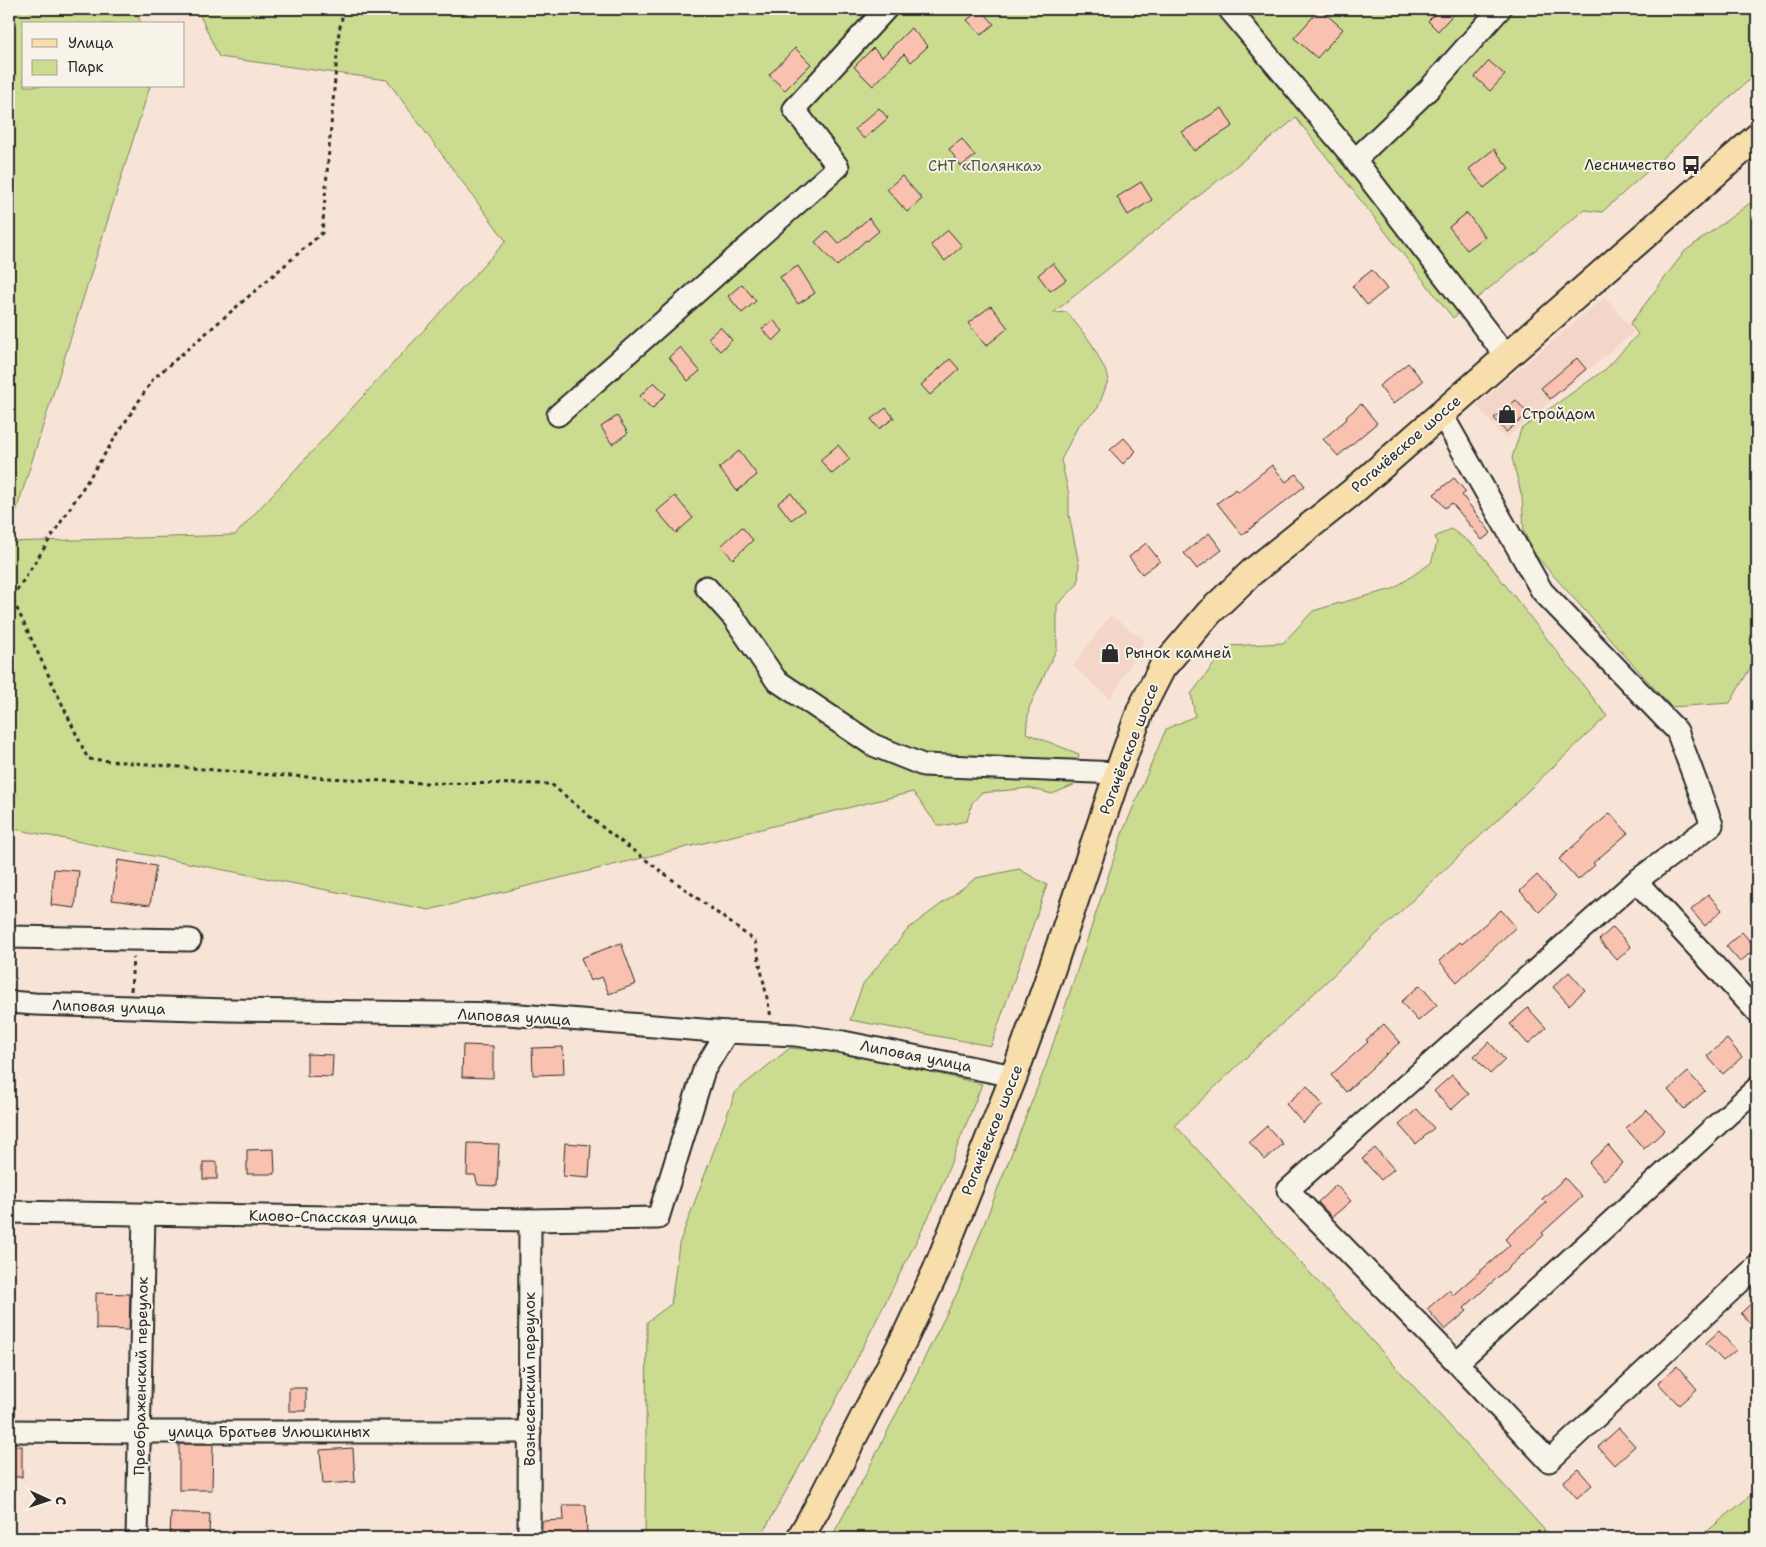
<svg xmlns="http://www.w3.org/2000/svg" width="1766" height="1547" viewBox="0 0 1766 1547" font-family="'Shantell Sans',sans-serif">
<style>
.built{fill:#f4d6c8}
.green{fill:#cbdb8f;stroke:#7b835d}
.building{fill:#f9c1af;stroke:#2b2b2b}
.lines{fill:none;stroke-linecap:round;stroke-linejoin:round}
.minor-casing{stroke:#2b2b2b;stroke-width:25}
.major-casing{stroke:#2b2b2b;stroke-width:30}
.path{stroke:#2b2b2b;stroke-width:3;stroke-dasharray:4 4;stroke-linecap:butt}
.minor{stroke:#f7f3e8;stroke-width:21}
.major{stroke:#f8deab;stroke-width:26}
.labels{text-anchor:middle;dominant-baseline:central;stroke-width:4;stroke-linejoin:round;paint-order:stroke}
.poi-label{font-size:15px;fill:#2b2b2b;stroke:#f7f3e8;text-anchor:start}
.park-label{font-size:15px;fill:#535744;stroke:#f7f3e8}
.street-label{font-size:15px;fill:#2b2b2b;stroke:#f7f3e8}
</style>
<rect width="100%" height="100%" fill="#f8e4d7"/>
<filter id="ink" filterUnits="userSpaceOnUse"><feTurbulence type="fractalNoise" baseFrequency=".02" numOctaves="2"/><feDisplacementMap in="SourceGraphic" scale="10" xChannelSelector="R" yChannelSelector="G"/><feConvolveMatrix kernelMatrix="1 2 1 2 8 2 1 2 1" color-interpolation-filters="sRGB"/></filter>
<g filter="url(#ink)">
<!-- built -->
<g class="built">
<path d="M1605 297 1634 332 1505 439 1476 405Z"/>
<path d="M1110 615 1145 640 1110 699 1073 666Z"/>
</g>
<!-- green -->
<g class="green">
<path d="M9 9H134L142 24H24V86H150L9 534Z"/>
<path d="M197 9H1757V73L1602 212 1584 210 1453 318 1296 118 1053 313 1067 312 1092 344 1109 378 1098 408 1078 426 1061 460 1069 494V515L1079 564 1078 584 1057 605V648L1029 708 1026 733 1079 754 1074 785 1052 794 1029 788 981 793 972 803 967 821 947 825H937L913 792 429 910 9 828V542L235 535 506 241 387 80 219 57Z"/>
<path d="M1757 198V656L1730 703 1671 707 1535 555 1524 532 1522 497 1512 458 1521 429 1607 368 1638 334 1630 324 1685 251Z"/>
<path d="M1451 529 1475 546 1607 716 1175 1125 1552 1538H831L865 1476 958 1291 1046 1065 1122 834 1166 729 1195 716 1191 694 1228 646 1283 643 1313 611 1336 604 1393 589 1431 563 1437 543 1435 537Z"/>
<path d="M1019 869 1047 885 991 1046 850 1020 863 984 909 928 976 878Z"/>
<path d="M790 1048 843 1052 982 1084 933 1208 831 1410 760 1538H645L647 1322 671 1304 679 1244 736 1091Z"/>
<path d="M1757 1490V1538H1699Z"/>
</g>
<!-- building -->
<g class="building">
<path d="M981 9 994 24 981 35 967 20Z"/>
<path d="M1320 9 1343 29 1317 58 1294 38Z"/>
<path d="M1440 9H1458L1438 31 1428 21Z"/>
<path d="M911 28 928 46 911 62 904 54 873 86 854 67 873 48 882 57Z"/>
<path d="M795 48 811 64 785 90 769 75Z"/>
<path d="M1489 61 1505 75 1490 91 1475 77Z"/>
<path d="M879 108 888 118 864 139 855 129Z"/>
<path d="M1222 108 1233 126 1194 151 1182 132Z"/>
<path d="M962 139 975 156 961 166 949 149Z"/>
<path d="M1494 149 1509 168 1484 188 1469 169Z"/>
<path d="M902 176 922 199 907 212 887 189Z"/>
<path d="M1141 182 1152 200 1128 215 1117 197Z"/>
<path d="M1467 213 1485 237 1467 250 1449 227Z"/>
<path d="M869 218 879 231 867 241 866 240 837 266 815 242 827 231 839 244Z"/>
<path d="M948 230 962 246 945 261 931 245Z"/>
<path d="M1053 263 1066 280 1050 291 1038 275Z"/>
<path d="M798 266 815 293 798 304 780 277Z"/>
<path d="M1372 270 1387 289 1367 305 1352 286Z"/>
<path d="M742 284 756 301 742 313 728 296Z"/>
<path d="M991 306 1008 328 986 346 968 323Z"/>
<path d="M773 320 783 331 773 341 762 329Z"/>
<path d="M720 327 732 340 720 351 708 338Z"/>
<path d="M680 347 700 371 688 381 669 357Z"/>
<path d="M1577 358 1586 369 1550 399 1541 388Z"/>
<path d="M950 359 959 369 930 395 921 385Z"/>
<path d="M1408 363 1423 381 1393 404 1379 386Z"/>
<path d="M654 382 666 394 652 409 640 396Z"/>
<path d="M1516 400 1528 414 1506 432 1494 418Z"/>
<path d="M1361 404 1377 423 1338 456 1323 439 1347 419 1346 417Z"/>
<path d="M886 408 894 418 879 429 871 419Z"/>
<path d="M617 416 628 433 612 444 601 427Z"/>
<path d="M1124 438 1136 451 1123 464 1110 450Z"/>
<path d="M838 445 850 459 832 474 820 460Z"/>
<path d="M739 451 757 475 737 491 719 468Z"/>
<path d="M1272 465 1286 482 1296 474 1305 486 1242 535 1217 503 1236 489 1238 492Z"/>
<path d="M1454 478 1466 492 1462 495 1491 533 1482 540 1452 503 1445 508 1434 494Z"/>
<path d="M791 493 804 511 791 520 778 503Z"/>
<path d="M675 496 693 518 676 533 657 511Z"/>
<path d="M742 527 753 540 733 559 721 546Z"/>
<path d="M1209 533 1222 550 1197 569 1184 553Z"/>
<path d="M1146 543 1160 561 1142 574 1129 557Z"/>
<path d="M1610 813 1628 833 1593 863 1595 865 1578 880 1559 859Z"/>
<path d="M118 860 156 866 150 905 112 900Z"/>
<path d="M54 869 79 871 75 908 51 905Z"/>
<path d="M1537 875 1556 896 1539 912 1520 891Z"/>
<path d="M1708 894 1722 910 1705 926 1691 910Z"/>
<path d="M1501 910 1516 927 1457 982 1439 961 1460 942 1462 944Z"/>
<path d="M1613 927 1631 947 1617 960 1599 940Z"/>
<path d="M1742 932 1756 948 1740 962 1726 946Z"/>
<path d="M621 943 636 984 609 994 602 977 590 981 581 958Z"/>
<path d="M1569 972 1585 990 1569 1005 1553 987Z"/>
<path d="M1420 985 1437 1005 1418 1021 1401 1002Z"/>
<path d="M1528 1008 1546 1028 1528 1044 1510 1024Z"/>
<path d="M1384 1024 1400 1042 1346 1092 1331 1075 1368 1042 1366 1040Z"/>
<path d="M1727 1039 1742 1057 1723 1074 1707 1056Z"/>
<path d="M1489 1042 1505 1060 1490 1074 1474 1056Z"/>
<path d="M463 1045 493 1046V1078L462 1077Z"/>
<path d="M563 1047 564 1074 533 1075 532 1048Z"/>
<path d="M307 1054 333 1055 332 1077 307 1076Z"/>
<path d="M1688 1072 1705 1091 1684 1109 1668 1090Z"/>
<path d="M1452 1075 1469 1094 1451 1110 1434 1091Z"/>
<path d="M1307 1086 1323 1105 1303 1123 1286 1104Z"/>
<path d="M1417 1109 1434 1128 1416 1144 1399 1125Z"/>
<path d="M1647 1110 1665 1130 1644 1149 1626 1128Z"/>
<path d="M1267 1126 1283 1144 1265 1160 1249 1142Z"/>
<path d="M468 1143 499 1144 497 1186 478 1185 475 1175H467Z"/>
<path d="M565 1143 591 1145 589 1178 563 1176Z"/>
<path d="M1608 1145 1623 1163 1604 1180 1589 1163Z"/>
<path d="M1375 1148 1394 1169 1381 1180 1362 1159Z"/>
<path d="M274 1149 275 1174H247V1150Z"/>
<rect x="203" y="1162" width="14" height="17"/>
<path d="M1565 1178 1582 1197 1542 1233 1544 1235 1464 1308 1467 1311 1445 1330 1427 1309 1449 1290 1453 1295 1510 1245 1505 1239 1546 1203 1542 1199Z"/>
<path d="M1336 1185 1351 1201 1332 1217 1318 1202Z"/>
<path d="M96 1293 130 1294 129 1330 96 1329Z"/>
<path d="M1757 1298V1331L1741 1313Z"/>
<path d="M1719 1331 1736 1350 1723 1361 1706 1343Z"/>
<path d="M1677 1366 1697 1389 1679 1405 1658 1383Z"/>
<rect x="289" y="1388" width="17" height="23"/>
<path d="M1619 1428 1635 1446 1614 1465 1598 1447Z"/>
<path d="M179 1444H213L212 1490H179Z"/>
<rect x="9" y="1446" width="13" height="31"/>
<path d="M353 1448 355 1482 323 1484 320 1450Z"/>
<path d="M1578 1469 1592 1485 1577 1498 1563 1482Z"/>
<path d="M563 1505H586L587 1538H542V1521L564 1520Z"/>
<path d="M171 1512 210 1514 209 1536 202 1535V1538H170Z"/>
</g>
<g class="lines">
<!-- minor casing -->
<g class="minor-casing">
<g id="minor">
<path d="M1229 9 1355 160 1429 89 1500 9"/>
<path d="M1355 160 1506 356"/>
<path d="M1441 413 1542 591 1677 731 1712 825 1636 881 1288 1190 1457 1363 1549 1461 1757 1266"/>
<path d="M558 415 838 167 794 109 886 9"/>
<path d="M706 587 734 618 776 680 873 745 923 765 1118 773"/>
<path d="M1636 881 1757 1012"/>
<path d="M9 937 190 940"/>
<path d="M9 1002 35 1004 228 1010 508 1014 727 1032 796 1035 843 1042 1014 1076"/>
<path d="M9 1212 530 1220 658 1218 704 1070 727 1032"/>
<path d="M1457 1363 1757 1088"/>
<path d="M9 1431 141 1432H530"/>
<path d="M137 1538 144 1214"/>
<path d="M529 1538 530 1220"/>
</g>
</g>
<!-- major casing -->
<g class="major-casing">
<path id="major" d="M800 1538 816 1510 906 1335 936 1271 1014 1076 1045 989 1118 773 1141 709 1162 668 1209 613 1252 572 1350 494 1757 137"/>
</g>
<!-- path -->
<g class="path">
<path d="M344 9 339 31 322 233 153 379 12 598 88 759 272 775 423 783 551 784 607 831 755 941 771 1017"/>
<path d="M131 991 133 957"/>
</g>
<!-- minor -->
<use href="#minor" class="minor"/>
<!-- major -->
<use href="#major" class="major"/>
</g>
</g>
<!-- icons -->
<defs>
<g id="bus-bare" transform="scale(1.5)"><path d="M-5-6H5V4H4V6H2V4H-2V6H-4V4H-5ZM-3.5-4V0h7V-4ZM-3.5 1.2v1.5H-2V1.2ZM2 1.2v1.5H3.5V1.2Z" fill="#2b2b2b" stroke="#f7f3e8" stroke-width="2.5" paint-order="stroke"/></g>
<g id="shop-bare" transform="scale(1.5)"><path d="M-5-2.5h2.3a2.7 3.5 0 0 1 5.4 0H5L5.5 6h-11ZM-1.5-2.5h3a1.5 2.3 0 0 0-3 0Z" fill="#2b2b2b" stroke="#f7f3e8" stroke-width="2.5" paint-order="stroke"/></g>
</defs>
<g fill-rule="evenodd">
<use href="#bus-bare" x="1691" y="165"/>
<use href="#shop-bare" x="1507" y="414"/>
<use href="#shop-bare" x="1110" y="653"/>
</g>
<g class="labels">
<!-- poi labels -->
<g class="poi-label">
<text x="1676" y="165" text-anchor="end">Лесничество</text>
<text x="1522" y="414">Стройдом</text>
<text x="1125" y="653">Рынок камней</text>
</g>
<!-- park labels -->
<g class="park-label">
<text x="985" y="166">СНТ «Полянка»</text>
</g>
<!-- street labels -->
<g class="street-label">
<text transform="translate(1406 444) rotate(-41)">Рогачёвское шоссе</text>
<text transform="translate(1129 749) rotate(-69)">Рогачёвское шоссе</text>
<text transform="translate(109 1007) rotate(2)">Липовая улица</text>
<text transform="translate(514 1017) rotate(3)">Липовая улица</text>
<text transform="translate(916 1056) rotate(11)">Липовая улица</text>
<text transform="translate(992 1130) rotate(-68)">Рогачёвское шоссе</text>
<text transform="translate(333 1217) rotate(1)">Киово-Спасская улица</text>
<text transform="translate(141 1376) rotate(-89)">Преображенский переулок</text>
<text transform="translate(530 1379) rotate(-90)">Вознесенский переулок</text>
<text x="269" y="1432">улица Братьев Улюшкиных</text>
</g>
</g>
<!-- margin -->
<rect width="1766" height="1547" fill="none" stroke="#f7f3e8" stroke-width="30"/>
<rect x="15" y="15" width="1736" height="1517" fill="none" stroke="#2b2b2b" stroke-width="2" filter="url(#ink)"/>
<!-- legend -->
<rect x="22" y="22" width="162" height="65" fill="#f7f3e8" stroke="#a5a39c"/>
<rect x="32" y="39" width="25" height="8" fill="#f8deab" stroke="#a5a39c"/>
<text x="68" y="48" font-size="15" fill="#2b2b2b">Улица</text>
<rect x="32" y="60" width="25" height="15" fill="#cbdb8f" stroke="#a5a39c"/>
<text x="68" y="72" font-size="15" fill="#2b2b2b">Парк</text>
<!-- north arrow -->
<g transform="translate(48 1500) rotate(93)" stroke="#f7f3e8" stroke-width="4" paint-order="stroke">
<path d="M0-4L9 19L0 12L-9 19Z" fill="#2b2b2b"/>
<text y="-8" font-size="14" font-weight="bold" text-anchor="middle" fill="#2b2b2b">С</text>
</g>
</svg>
